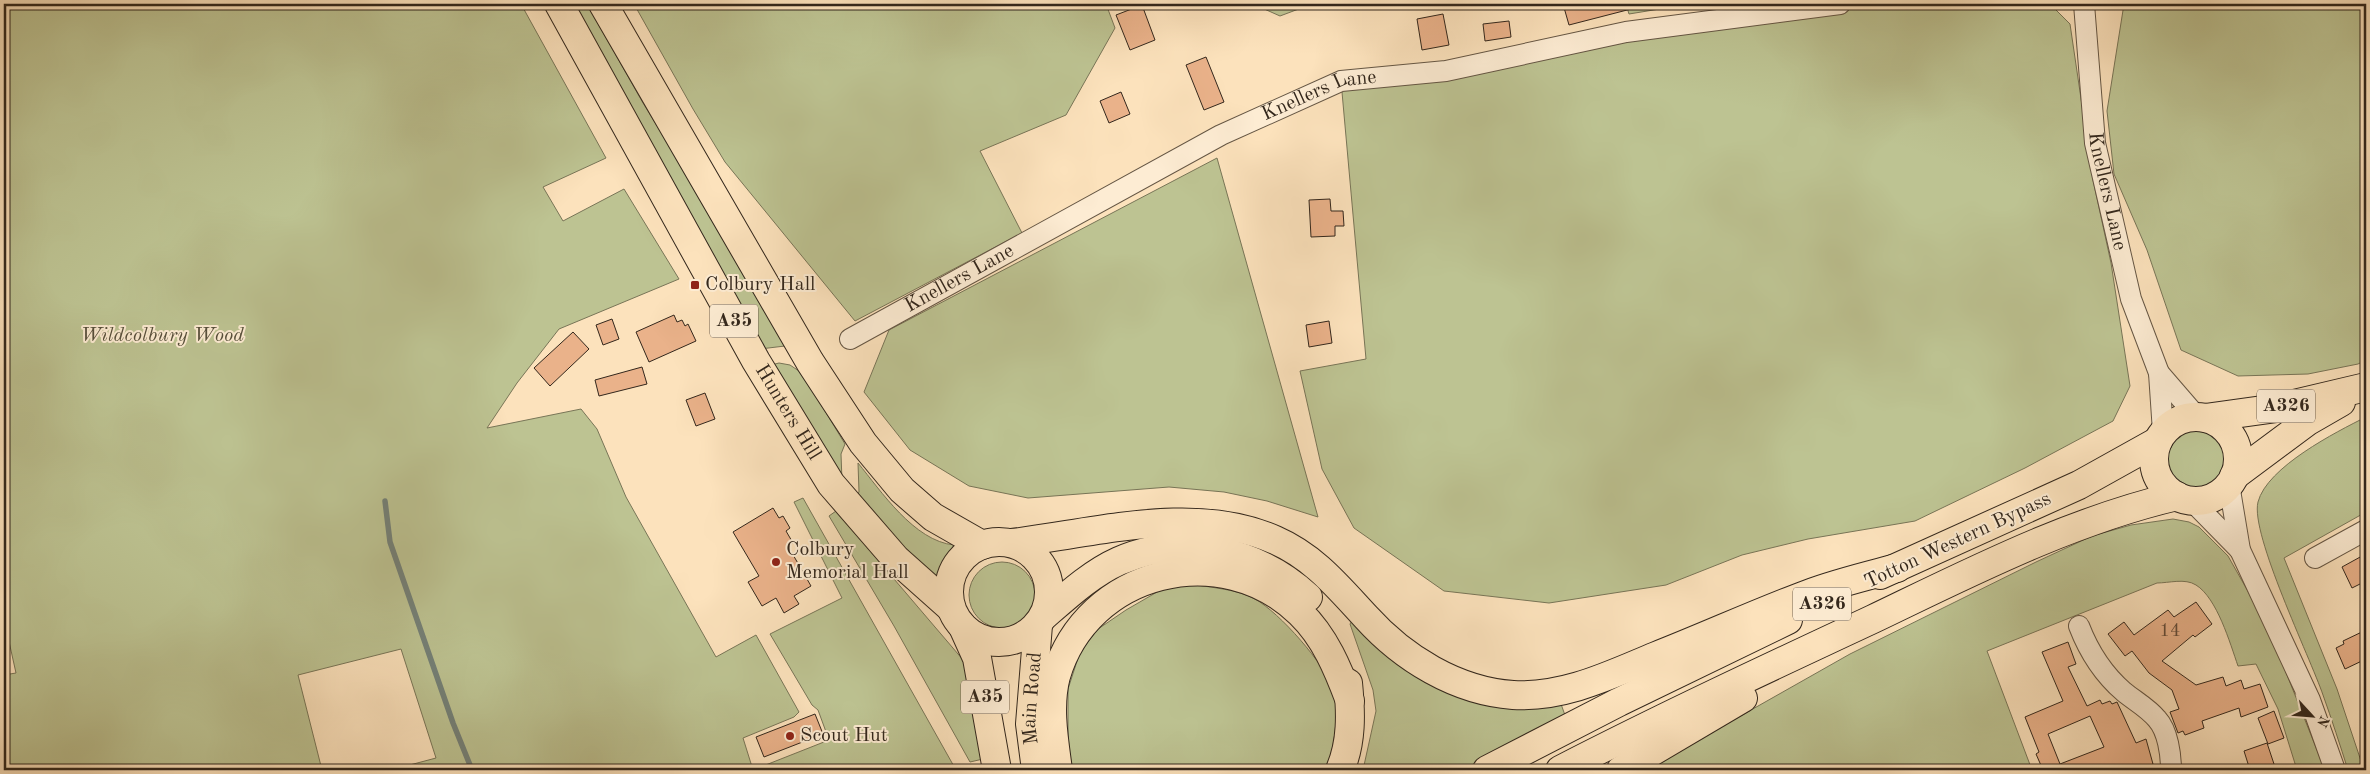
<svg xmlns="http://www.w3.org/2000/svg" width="2370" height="774" viewBox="0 0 2370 774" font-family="'Old Standard TT',serif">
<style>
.green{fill:#bdc392;stroke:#787557}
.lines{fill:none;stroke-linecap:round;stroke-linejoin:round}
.stream{stroke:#748178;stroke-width:5.5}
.building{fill:#eab28a;stroke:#33271c;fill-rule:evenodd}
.street-casing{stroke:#655644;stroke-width:22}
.primary-casing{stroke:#33271c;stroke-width:30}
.street{stroke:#fdecd3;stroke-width:20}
.primary{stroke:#fce2bc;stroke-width:28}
.poi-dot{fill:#8f2418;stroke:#fdecd3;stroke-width:2}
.labels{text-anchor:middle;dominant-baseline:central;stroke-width:4;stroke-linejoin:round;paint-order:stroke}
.number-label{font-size:18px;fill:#614a38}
.shield{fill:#fdecd3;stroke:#706253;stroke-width:1}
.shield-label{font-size:19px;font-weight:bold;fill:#33271c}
.street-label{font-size:20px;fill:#33271c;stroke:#fdecd3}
.poi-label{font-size:20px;fill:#33271c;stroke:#fdecd3;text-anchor:start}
.park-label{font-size:20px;font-style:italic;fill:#564e3a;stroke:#fdecd3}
</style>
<rect width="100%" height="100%" fill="#fce2bc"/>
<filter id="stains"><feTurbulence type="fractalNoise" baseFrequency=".004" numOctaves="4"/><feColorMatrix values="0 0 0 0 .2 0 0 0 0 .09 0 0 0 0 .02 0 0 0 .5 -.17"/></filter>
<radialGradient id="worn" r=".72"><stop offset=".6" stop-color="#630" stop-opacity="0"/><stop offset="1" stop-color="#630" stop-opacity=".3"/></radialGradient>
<!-- green -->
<g class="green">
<path d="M4 4H521L606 158 543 187 563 221 624 189 679 279 559 329 517 383 487 428 581 409 597 429 626 497 716 657 756 635 799 712 794 717 743 738 753 770 829 740 818 710 812 705 770 634 842 598 794 502 803 498 956 770H391L436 758 401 649 298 675 322 770H4V675L16 673 4 619Z"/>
<path d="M572 4H587L643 103 693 184 785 346 760 349Z"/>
<path d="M634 4H1106L1115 28 1066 115 980 151 1022 233 855 321 725 162 693 109Z"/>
<path d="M1253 4H1312L1280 16Z"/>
<path d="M1626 4H1690L1629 14Z"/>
<path d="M1840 4H2050L2070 24 2093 180 2111 263 2130 386 2113 421 2025 468 1915 521 1808 539 1742 555 1666 585 1549 603 1444 591 1354 528 1322 469 1300 371 1366 359 1341 81Z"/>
<path d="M2124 4H2366V360L2358 364 2308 374 2238 376 2181 350 2147 250 2114 174 2107 111Z"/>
<path d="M1217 158 1318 517 1267 501 1224 492 1169 487 1028 498 969 486 910 450 864 392 889 330Z"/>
<path d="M779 363 790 365 802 373 845 444 841 454 842 481 771 365Z"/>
<path d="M2366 417V512L2284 558 2337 689 2364 770H2348C2340 745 2332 720 2323 695 2310 657 2250 534 2258 502 2267 467 2336 432 2366 417Z"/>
<circle cx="2195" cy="459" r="30"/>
<path d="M858 463C881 491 914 541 954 545L940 568 937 580 934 584 855 498 859 492Z"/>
<path d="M836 511 964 661 983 759 970 762 894 626 829 516Z"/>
<path d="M2173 519 2189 522 2199 527 2228 556 2267 625 2325 770H2314L2311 767 2297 770 2278 709 2256 664 2238 666C2230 643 2217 598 2196 585 2185 578 2169 583 2157 583L1987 651 2032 770H1645L1850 654 2036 562 2092 536 2131 525Z"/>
<circle cx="1002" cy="595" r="33"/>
<path d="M1192 584C1212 588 1237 589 1255 599 1280 613 1325 664 1334 691 1340 713 1333 748 1328 770H1071L1068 735V689L1080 652 1098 629 1126 610 1164 588Z"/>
<path d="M1355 616 1408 668 1561 704 1566 718 1468 770H1363L1376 711 1373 690 1350 624Z"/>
</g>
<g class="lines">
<!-- stream -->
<path class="stream" d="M385 501 390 542 453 723 472 770"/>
</g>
<!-- building -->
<g class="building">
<path d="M1563 4H1630L1631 9 1569 25Z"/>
<path d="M1142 5 1155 40 1130 50 1116 15Z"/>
<path d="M1443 14 1449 45 1422 50 1417 19Z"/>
<path d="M1509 21 1511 37 1485 41 1483 24Z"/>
<path d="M1206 57 1224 102 1204 110 1186 65Z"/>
<path d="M1121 92 1130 114 1109 123 1100 101Z"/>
<path d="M1330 199 1331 211H1343L1344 226H1335V236L1311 237 1309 200Z"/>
<path d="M674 315 677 322 682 320 685 326 688 324 696 341 649 362 636 332Z"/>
<path d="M612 319 619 339 603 345 596 325Z"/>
<path d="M1329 321 1332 343 1309 347 1306 325Z"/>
<path d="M573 332 589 349 550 386 534 368Z"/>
<path d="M642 367 647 384 599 396 595 380Z"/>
<path d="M705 393 715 419 696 426 686 400Z"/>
<path d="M773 508 779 518 783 516 790 528 786 531 793 543 788 546 811 586 794 596 799 604 784 613 776 598 762 606 748 582 759 576 733 532Z"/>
<path d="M2362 556 2366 565V581L2352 588 2342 567Z"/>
<path d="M2196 602 2212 624 2195 637 2193 635 2162 661 2196 685 2223 677 2226 686 2241 680 2244 689 2260 684 2268 707 2241 717 2239 708 2202 721 2204 728 2185 735 2183 731 2178 733 2170 712 2179 709 2172 690 2149 673 2132 651 2125 656 2108 634 2124 622 2134 635 2168 610 2174 617Z"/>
<path d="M2366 630V659L2345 669 2336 648 2344 644 2343 641Z"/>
<path d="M2068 642 2076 664 2068 667 2087 706 2100 700 2102 704 2110 701 2112 704 2117 702 2136 743 2146 739 2153 764 2136 770H2043L2036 754 2039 752 2025 717 2063 701 2042 652ZM2090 716 2104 747 2060 764 2048 734Z"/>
<path d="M2274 711 2284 738 2268 744 2258 718Z"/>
<path d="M815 714 823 734 764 757 756 737Z"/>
<path d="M2267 743 2276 770H2250L2244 751Z"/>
</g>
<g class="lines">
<!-- street casing -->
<g class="street-casing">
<g id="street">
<path id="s1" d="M2084 4 2095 143 2131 299 2159 373 2163 432"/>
<path id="s2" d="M850 339 1221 135 1341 81 1446 71 1626 32 1840 4"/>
<path d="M2159 373 2197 417"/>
<path d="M2229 484 2240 550 2310 700 2335 770"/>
<path d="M2191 500 2240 550"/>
<path d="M2315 558 2366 530"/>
<path d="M2079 626C2089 652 2103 674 2124 692 2135 701 2148 708 2157 719 2168 731 2171 755 2171 770"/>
</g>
</g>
<!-- primary casing -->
<g class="primary-casing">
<g id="primary">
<path id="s3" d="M559 4 756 361 831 484 896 559 951 608"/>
<path d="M603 4 810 362 863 443 902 490 933 517 982 545"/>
<circle cx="2196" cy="459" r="42"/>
<path d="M2205 418 2277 408 2366 387"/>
<path d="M2234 476 2308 421 2341 402"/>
<circle cx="999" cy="592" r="50"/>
<path d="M1012 543C1096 533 1195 504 1275 540 1314 557 1338 587 1366 617 1403 658 1456 691 1513 695 1564 698 1610 675 1656 656 1707 636 1757 613 1808 594 1837 583 1867 576 1897 568"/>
<path d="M1880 575 2079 485 2158 441"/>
<path d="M1045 615C1068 595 1092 573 1119 561 1183 533 1258 551 1308 597"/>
<path d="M963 627 977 658 997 770"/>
<path id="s4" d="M1036 770 1030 724 1038 625"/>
<path d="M1058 770C1054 740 1048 706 1056 676 1087 570 1222 537 1300 613 1325 637 1338 669 1350 701"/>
<path d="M1340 770C1352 742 1351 713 1348 683"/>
<path d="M1487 770 1619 702 1788 620"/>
<path d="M1560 770C1663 717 1768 668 1873 619 1971 572 2070 521 2177 496"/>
<path d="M1621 770 1743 698"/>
</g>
</g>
<!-- street -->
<use href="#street" class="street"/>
<!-- primary -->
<use href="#primary" class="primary"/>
</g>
<!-- markers -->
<g class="poi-dot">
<rect x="690" y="280" width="10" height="10" rx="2.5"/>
<circle cx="776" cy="562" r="5"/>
<circle cx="790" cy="736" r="5"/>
</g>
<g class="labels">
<!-- number labels -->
<g class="number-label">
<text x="2170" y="631">14</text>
</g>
<!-- shield labels -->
<g class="shield">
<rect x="710" y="304.5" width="48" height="33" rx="4"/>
<rect x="2257" y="389.5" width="58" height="33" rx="4"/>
<rect x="1793" y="587.5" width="58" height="33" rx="4"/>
<rect x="961" y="680.5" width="48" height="33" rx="4"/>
</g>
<g class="shield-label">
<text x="734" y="321">A35</text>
<text x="2286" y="406">A326</text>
<text x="1822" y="604">A326</text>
<text x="985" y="697">A35</text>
</g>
<!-- street labels -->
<g class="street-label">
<text stroke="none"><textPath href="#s2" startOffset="530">Knellers Lane</textPath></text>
<text stroke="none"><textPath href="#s1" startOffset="189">Knellers Lane</textPath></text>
<text stroke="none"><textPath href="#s2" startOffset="125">Knellers Lane</textPath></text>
<text stroke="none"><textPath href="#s3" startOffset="468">Hunters Hill</textPath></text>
<text transform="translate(1958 541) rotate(-25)">Totton Western Bypass</text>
<text stroke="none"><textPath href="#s4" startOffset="72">Main Road</textPath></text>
</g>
<!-- poi labels -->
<g class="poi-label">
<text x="705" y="285">Colbury Hall</text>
<text x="786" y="550">Colbury<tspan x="786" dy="23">Memorial Hall</tspan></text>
<text x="800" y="736">Scout Hut</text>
</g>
<!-- park labels -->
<g class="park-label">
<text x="162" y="336">Wildcolbury Wood</text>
</g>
</g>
<!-- margin -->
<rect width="2370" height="774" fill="none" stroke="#fce2bc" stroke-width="20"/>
<rect x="5" y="5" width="2360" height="764" fill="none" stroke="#33271c" stroke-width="2.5"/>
<rect x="10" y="10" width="2350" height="754" fill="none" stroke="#33271c"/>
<!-- north arrow -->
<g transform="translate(2312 716) rotate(116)" stroke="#fdecd3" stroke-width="4" paint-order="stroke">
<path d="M0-4L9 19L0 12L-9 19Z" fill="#33271c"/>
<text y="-8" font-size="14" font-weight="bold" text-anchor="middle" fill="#33271c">N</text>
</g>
<rect width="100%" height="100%" filter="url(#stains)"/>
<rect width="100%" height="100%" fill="url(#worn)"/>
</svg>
